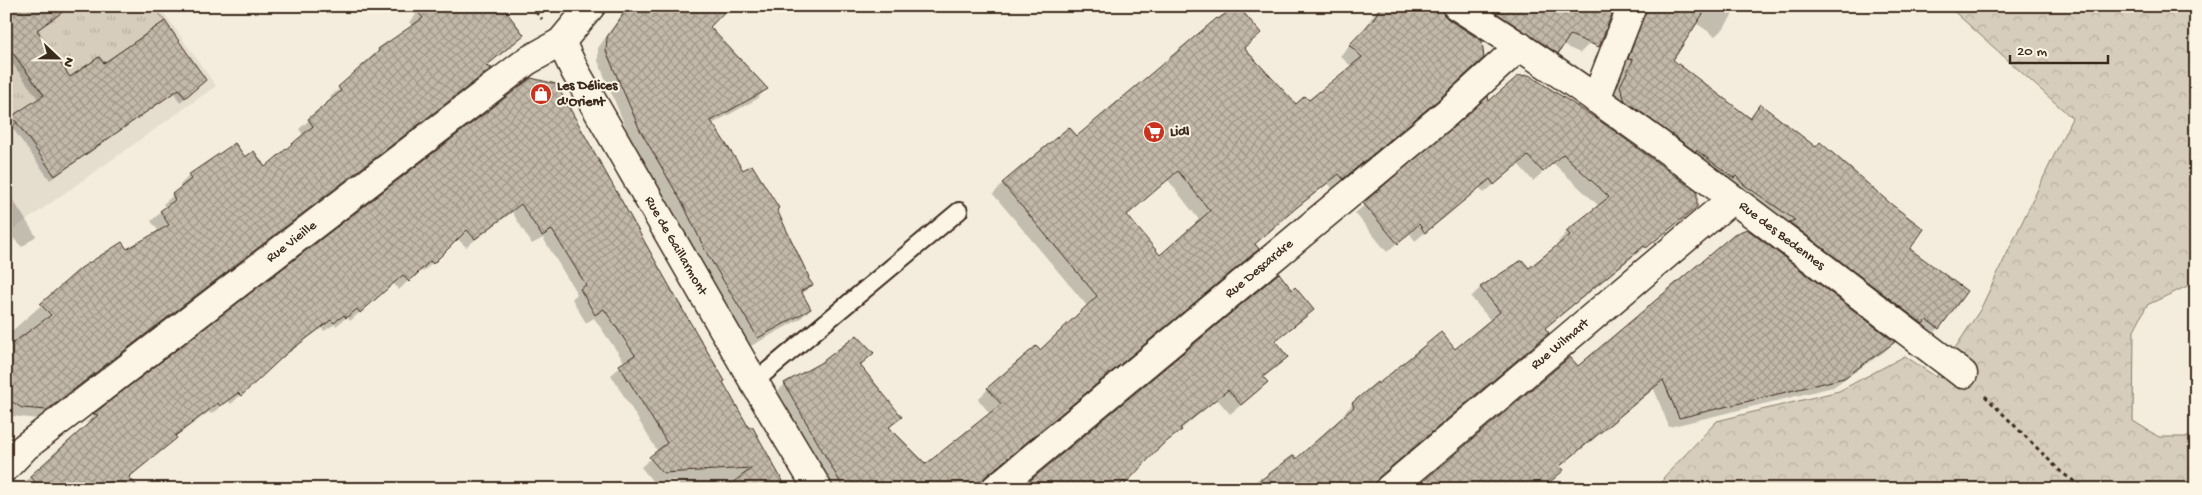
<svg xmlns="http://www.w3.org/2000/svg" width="2202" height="495" viewBox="0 0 2202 495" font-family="'Gochi Hand',sans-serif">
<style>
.built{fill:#e5ddce}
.forest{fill:url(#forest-crowns);stroke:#887c6e}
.park{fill:url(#park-tufts);stroke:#887c6e}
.shadow{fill:#0003;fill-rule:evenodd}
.building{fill:url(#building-cross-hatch);stroke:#3b2a1e;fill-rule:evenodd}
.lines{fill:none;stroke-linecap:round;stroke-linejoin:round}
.lane-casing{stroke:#3b2a1e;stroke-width:20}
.street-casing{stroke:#3b2a1e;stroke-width:31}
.path{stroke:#3b2a1e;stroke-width:3;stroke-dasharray:4 4;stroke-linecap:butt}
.lane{stroke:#fcf5e5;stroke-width:16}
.street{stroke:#fcf5e5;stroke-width:28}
.labels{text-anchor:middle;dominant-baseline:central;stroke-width:4;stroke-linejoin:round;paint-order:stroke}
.poi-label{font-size:14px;font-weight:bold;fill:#3b2a1e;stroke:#fcf5e5;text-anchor:start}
.street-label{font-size:14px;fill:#3b2a1e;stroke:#fcf5e5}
</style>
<defs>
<pattern id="forest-crowns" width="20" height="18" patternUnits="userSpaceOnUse" patternTransform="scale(1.25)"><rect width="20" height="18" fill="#d6cdbd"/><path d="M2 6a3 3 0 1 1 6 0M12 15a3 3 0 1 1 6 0" fill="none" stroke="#b9b0a2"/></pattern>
<pattern id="park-tufts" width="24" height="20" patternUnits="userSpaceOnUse" patternTransform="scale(1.25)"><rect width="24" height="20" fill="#d6cdbd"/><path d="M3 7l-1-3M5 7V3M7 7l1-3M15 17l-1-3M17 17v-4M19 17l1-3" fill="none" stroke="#b9b0a2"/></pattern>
<pattern id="building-cross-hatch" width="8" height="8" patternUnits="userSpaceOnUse" patternTransform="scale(1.25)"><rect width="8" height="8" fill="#c3b9aa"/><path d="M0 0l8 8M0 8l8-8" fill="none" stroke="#a0978a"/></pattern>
</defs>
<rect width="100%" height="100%" fill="#f4eddd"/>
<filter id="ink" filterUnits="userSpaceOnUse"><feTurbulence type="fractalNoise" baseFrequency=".02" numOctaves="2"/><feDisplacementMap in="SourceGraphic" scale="10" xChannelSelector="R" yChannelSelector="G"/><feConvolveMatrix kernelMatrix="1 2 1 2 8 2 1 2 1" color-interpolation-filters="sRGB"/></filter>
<g filter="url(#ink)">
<!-- built -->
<path class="built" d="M6 6H159L216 86 14 229 6 221Z"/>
<!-- forest -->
<path class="forest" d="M1948 6H2196V282L2147 305 2134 330 2133 421 2159 437H2196V489H1660L1664 477 1717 421 1839 391 1905 356 1936 377 1980 310 2072 118Z"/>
<!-- park -->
<g class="park">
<path d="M61 6H154L165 21 104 63 99 57 70 77 37 30 62 10Z"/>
<path d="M10 49 44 95 17 123 6 131V52Z"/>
</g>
<!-- shadow -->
<g class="shadow">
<path d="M6 6 55 16 36 31 70 78 103 65 200 85 180 102 174 93 50 180 8 122 39 100 6 55Z"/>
<path d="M415 6 523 35 485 67 490 69 482 77 37 419 13 416 6 413V326L13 330 82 269 127 251 159 232 151 221 166 208 163 204 182 188 180 185 189 176 245 158 265 169 304 136 299 129 332 100 330 97 371 61 370 59 379 50 413 27 409 22 416 15 411 10Z"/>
<path d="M628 6H728L708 27 766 89 757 99 712 124 742 172 776 210 806 278 811 285 802 294 810 309 800 319 749 347 697 262 674 216 631 140 598 61V48Z"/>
<path d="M1379 6H1440L1442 14 1472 68 1426 110 1332 188 1328 183 1284 218 1253 245 1257 249 1247 259 981 480 979 489H828L775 394 785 384 859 366 900 417 889 428 926 466 990 414 978 399 988 389 1036 347 1040 352 1088 307 993 194 1003 184 1069 129 1077 138 1243 49 1295 106 1309 102 1352 67 1340 56 1363 31ZM1168 180 1200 221 1160 257 1126 216Z"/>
<path d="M1461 6H1605L1590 43 1580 53 1562 45 1547 63Z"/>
<path d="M1653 6H1738L1724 28 1715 36 1696 23 1672 60 1749 118 1760 106 1908 249 1938 328 1929 337 1611 96Z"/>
<path d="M531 79 787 489H682L675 480 653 482 641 467 658 452 611 375 625 363 594 318 586 323 572 299 577 294 543 238 532 244 512 212 466 247 457 238 423 272 420 269 399 290 393 283 350 321 347 317 336 326 335 324 324 331 322 328 276 362 231 404 228 401 211 414 209 412 175 437 129 478 137 489H25L22 485 90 423H86L94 415Z"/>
<path d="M1488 103 1696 206 1544 329 1548 333 1538 342 1376 480 1373 489H1246L1261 477 1263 480 1296 461 1345 417 1343 414 1353 404 1378 385 1455 351 1491 321 1471 297 1480 288 1522 261 1529 270 1560 244 1558 242 1567 232 1599 206 1553 163 1533 181 1518 164 1484 193 1479 187 1415 241 1409 232 1387 252 1355 213Z"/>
<path d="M6 189 36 236 22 247 6 231Z"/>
<path d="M1747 231 1894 343 1884 352 1833 387 1669 427 1654 389 1560 467 1562 470 1542 489 1578 368 1738 232Z"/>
<path d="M1302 320 1274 342 1276 366 1262 378 1267 382 1257 392 1230 414 1217 399 1152 454 1118 489H1022Z"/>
</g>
<!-- building -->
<g class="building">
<path d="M6 6H71L37 30 70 77 99 57 104 63 165 21 206 80 185 98 179 89 55 176 12 116 44 95 6 44Z"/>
<path d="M413 6H502L524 35 486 66 492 68 47 410 22 408 6 398V348L51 315 40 304 81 268 122 242 127 249 169 225 160 211 175 200 172 194 191 179 188 175 235 143 245 157 254 151 265 167 313 126 308 119 341 91 338 87 379 51 378 49 423 18Z"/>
<path d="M629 6H730L710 27 768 89 711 121 743 170 752 165 779 208 777 210 809 277 808 278 813 285 801 291 811 309 758 338 706 252 684 206 640 130 606 51 607 37Z"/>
<path d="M1236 6H1238L1261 33 1244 48 1296 104 1305 96 1309 100 1362 57 1349 45 1373 20 1381 6H1442L1443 14 1448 19 1482 41 1484 58 1438 100 1343 179 1339 174 1296 208 1255 244 1259 249 985 477 981 483 980 489H844L784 383 822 362 857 335 874 353 860 365 902 417 889 427 926 464 1001 404 987 388 1036 346 1040 350 1097 296 1002 183 1069 127 1077 136 1217 18 1218 19ZM1178 171 1210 211 1160 255 1127 215Z"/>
<path d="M1486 6H1615L1599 47 1570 35 1558 54Z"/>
<path d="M1647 6H1708L1673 60 1750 118 1760 104 1816 147 1820 142 1891 204 1924 229 1910 249 1967 291 1939 329 1927 320 1923 324 1789 222 1795 220 1743 184 1736 176 1734 178 1696 150V152L1625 101 1620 86 1633 60 1628 59Z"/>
<path d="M1529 75 1606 125 1697 192V207L1646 248 1644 246 1545 328 1549 333 1379 477 1374 489H1249L1294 455 1296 459 1354 407 1352 403 1377 382 1378 384 1441 332 1455 349 1500 312 1480 287 1522 260 1529 268 1570 235 1566 231 1609 197 1563 154 1543 172 1528 156 1494 185 1490 179 1425 233 1419 224 1398 244 1363 203 1488 96 1489 101 1518 76Z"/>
<path d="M531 78 556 84 684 312 725 381 723 382 749 428 752 426 787 489H724L752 468 663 473 649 457 667 443 619 365 635 355 604 309 595 315 580 289 586 285 552 230 542 236 521 204 475 239 467 230 433 264 430 261 409 282 403 275 360 313 357 309 346 318 344 315 334 323 331 320 287 353 241 396 238 393 220 406 218 403 175 436 177 438 129 477 140 489H42L30 476 98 415 93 414Z"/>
<path d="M1747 229 1895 342 1844 378 1679 418 1663 380 1560 466 1564 470 1542 489H1414L1570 357 1578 366 1734 234Z"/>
<path d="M1279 273 1292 290 1295 287 1314 310 1275 341 1288 357 1263 377 1268 382 1241 405 1228 390 1180 428 1182 430 1162 445 1125 484 1124 481 1114 489H1020Z"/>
</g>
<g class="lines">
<!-- lane casing -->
<g class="lane-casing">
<path id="lane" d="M754 382 959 211"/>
</g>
<!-- street casing -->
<g class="street-casing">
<g id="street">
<path id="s1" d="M1457 6C1634 117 1797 249 1963 374"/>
<path id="s2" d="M561 42 575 71 754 382 818 489"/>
<path d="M1596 99 1632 6"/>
<path id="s3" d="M6 467 25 447 527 61 561 42 591 6"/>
<path id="s4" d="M995 489 1448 112 1520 46"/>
<path id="s5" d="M1389 489 1732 199"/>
</g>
</g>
<!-- path -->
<g class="path">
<path d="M530 6 542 19"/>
<path d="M1985 396 2062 473 2086 489"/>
</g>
<!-- lane -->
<use href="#lane" class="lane"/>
<!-- street -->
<use href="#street" class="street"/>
</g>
</g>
<!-- icons -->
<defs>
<g id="shop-disc" transform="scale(1.125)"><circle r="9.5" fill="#c8321e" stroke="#fcf5e5"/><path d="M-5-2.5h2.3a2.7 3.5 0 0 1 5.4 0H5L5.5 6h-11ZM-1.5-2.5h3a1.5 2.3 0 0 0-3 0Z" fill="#fff"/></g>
<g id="supermarket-disc" transform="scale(1.125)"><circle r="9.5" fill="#c8321e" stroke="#fcf5e5"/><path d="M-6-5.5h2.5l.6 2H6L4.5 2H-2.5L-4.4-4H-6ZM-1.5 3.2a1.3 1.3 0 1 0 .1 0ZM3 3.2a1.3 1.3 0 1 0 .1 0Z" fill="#fff"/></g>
</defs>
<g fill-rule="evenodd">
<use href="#shop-disc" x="541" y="94"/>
<use href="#supermarket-disc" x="1154" y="132"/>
</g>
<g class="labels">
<!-- poi labels -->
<g class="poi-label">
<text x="557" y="86">Les Délices<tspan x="557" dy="16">d'Orient</tspan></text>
<text x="1170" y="132">Lidl</text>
</g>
<!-- street labels -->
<g class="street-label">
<text stroke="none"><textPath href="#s1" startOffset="398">Rue des Bedennes</textPath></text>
<text stroke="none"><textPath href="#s3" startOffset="364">Rue Vieille</textPath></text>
<text stroke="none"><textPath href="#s2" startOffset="234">Rue de Gaillarmont</textPath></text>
<text stroke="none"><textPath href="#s4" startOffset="344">Rue Descardre</textPath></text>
<text stroke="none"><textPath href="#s5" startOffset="224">Rue Wilmart</textPath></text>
</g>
</g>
<!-- margin -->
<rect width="2202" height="495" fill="none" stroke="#fcf5e5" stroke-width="25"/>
<rect x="12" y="12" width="2177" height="470" fill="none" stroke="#3b2a1e" stroke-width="2" filter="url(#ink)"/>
<!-- north arrow -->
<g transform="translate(58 58) rotate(112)" stroke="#fcf5e5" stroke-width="4" paint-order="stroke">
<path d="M0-4L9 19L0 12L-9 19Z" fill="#3b2a1e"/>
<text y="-8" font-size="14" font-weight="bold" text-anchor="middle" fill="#3b2a1e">N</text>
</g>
<!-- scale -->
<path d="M2010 55v8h98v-8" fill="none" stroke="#3b2a1e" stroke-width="2.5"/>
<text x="2017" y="55" font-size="15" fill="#3b2a1e" stroke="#fcf5e5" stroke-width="4" paint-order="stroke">20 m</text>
</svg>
